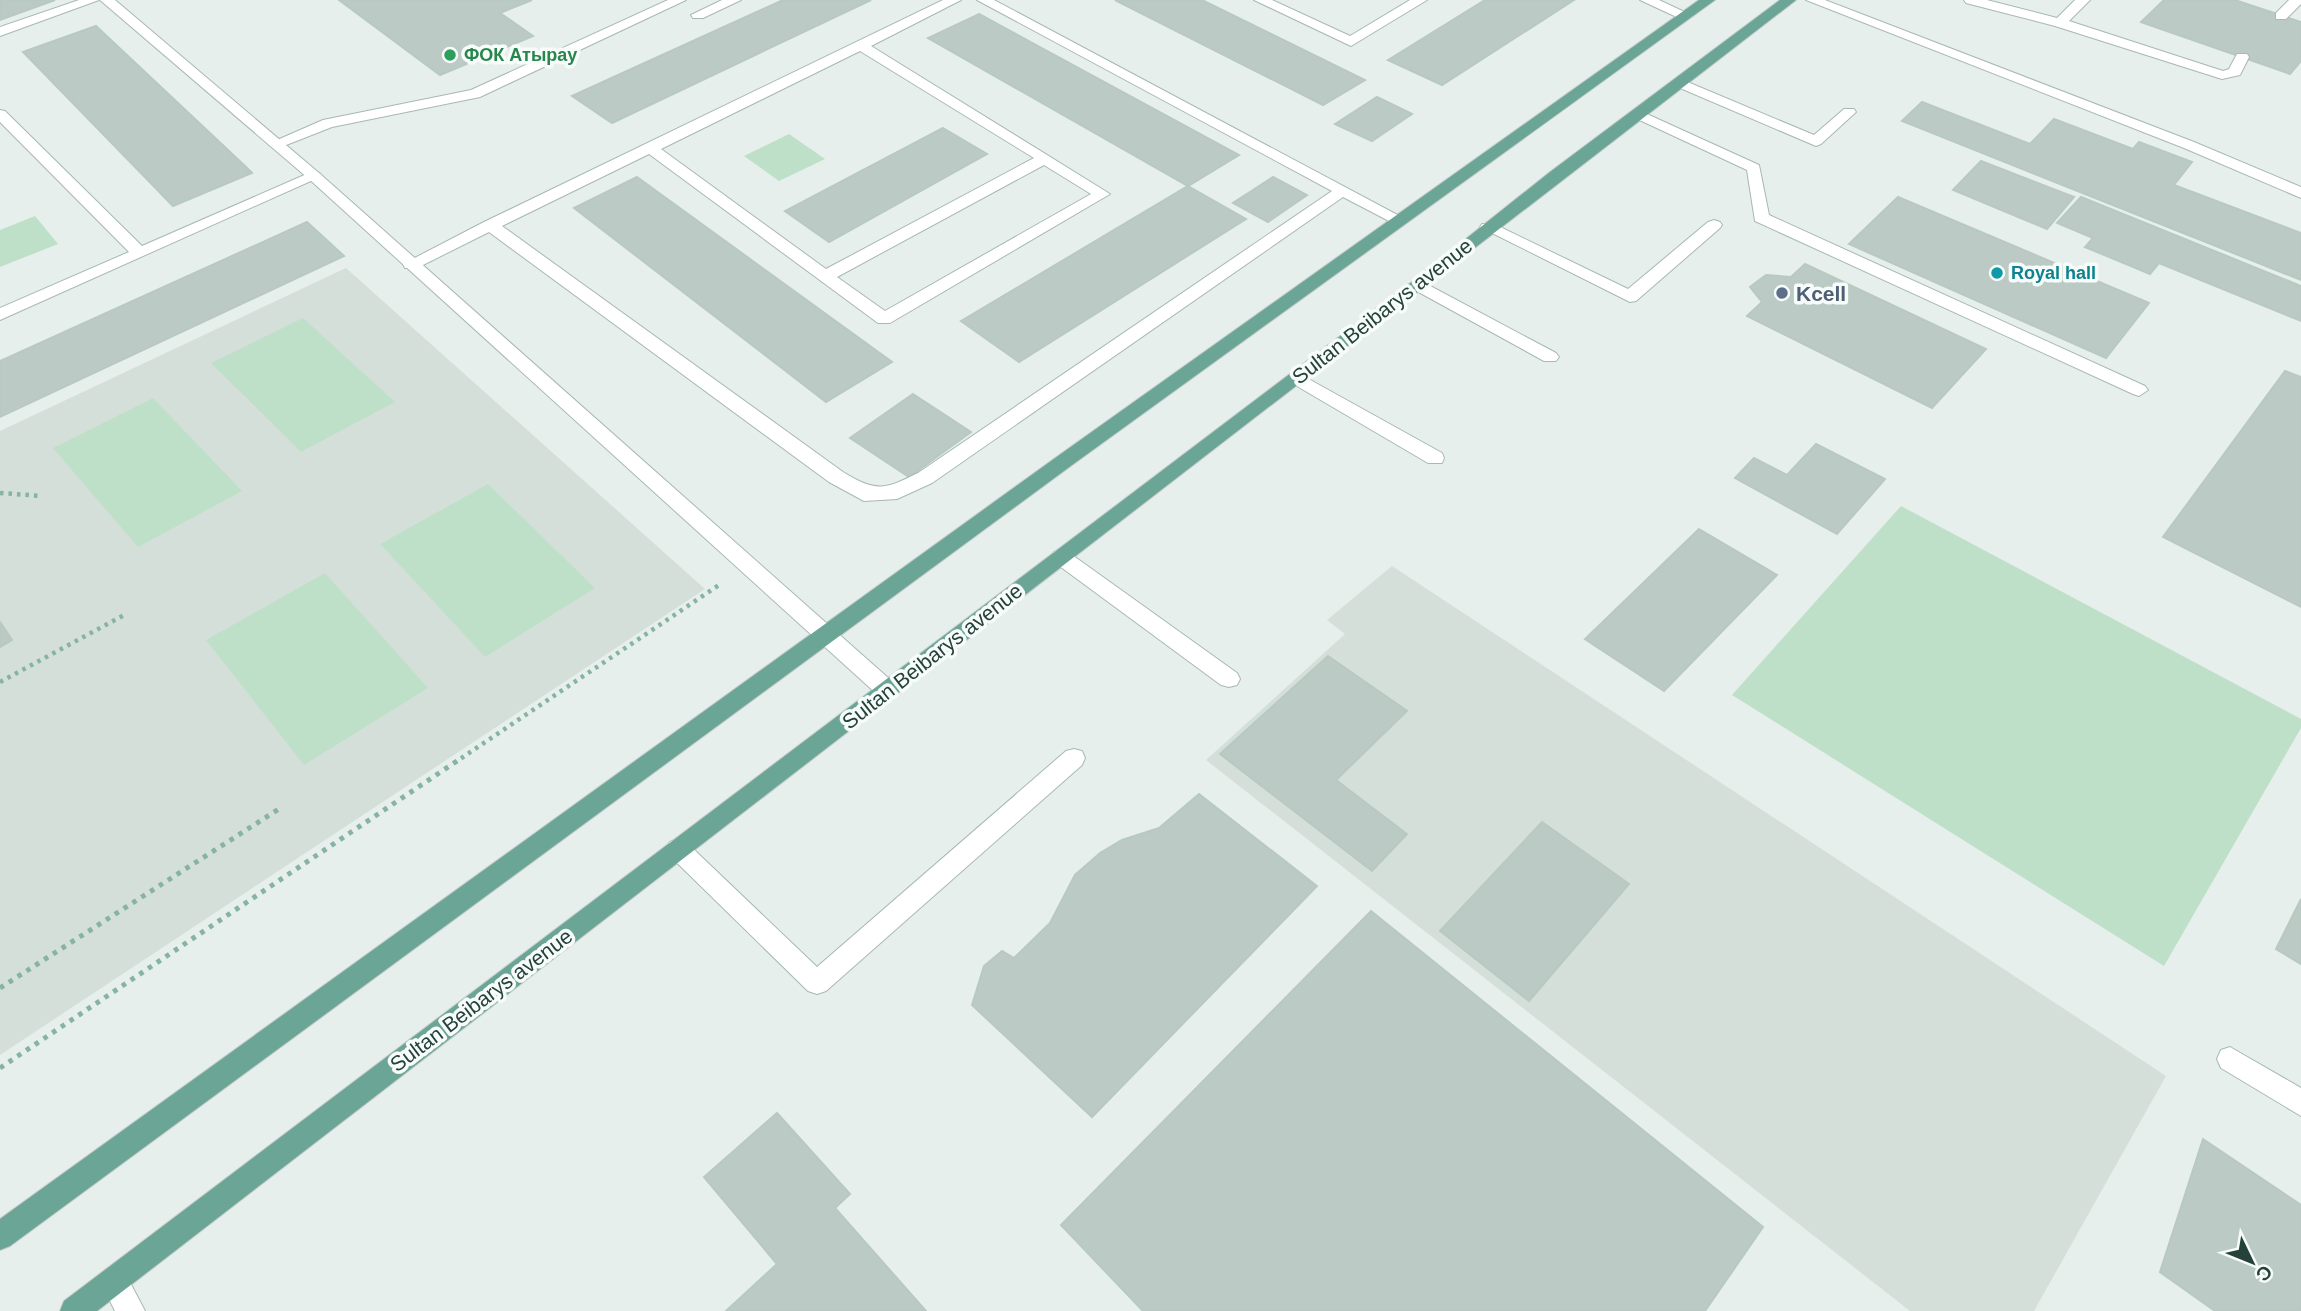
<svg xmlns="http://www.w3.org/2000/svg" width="2301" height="1311" viewBox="0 0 2301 1311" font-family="Helvetica,sans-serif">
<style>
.built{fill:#d4dfda}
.green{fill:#bfe0c8}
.building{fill:#bbcac4;stroke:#b8c9c2;stroke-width:2}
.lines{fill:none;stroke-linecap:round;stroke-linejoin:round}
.service-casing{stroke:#a8b8b2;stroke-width:2}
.minor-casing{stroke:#a8b8b2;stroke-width:2}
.primary-casing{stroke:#c2cac8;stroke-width:2}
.path-far1{stroke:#86b3a5;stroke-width:4.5;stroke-dasharray:3.5 5;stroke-linecap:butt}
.path{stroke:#86b3a5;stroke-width:5;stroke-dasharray:4.5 6;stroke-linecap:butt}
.service{fill:#fff;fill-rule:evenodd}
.minor{fill:#fff;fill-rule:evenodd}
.primary{fill:#6aa596;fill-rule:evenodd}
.leisure-dot{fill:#2e9e5b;stroke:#f7fbf9;stroke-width:2.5}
.culture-dot{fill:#0f9aa8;stroke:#f7fbf9;stroke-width:2.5}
.service-dot{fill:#5c6f8a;stroke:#f7fbf9;stroke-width:2.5}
.labels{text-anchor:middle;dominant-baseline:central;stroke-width:7;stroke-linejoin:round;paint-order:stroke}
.far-leisure-label{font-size:18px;font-weight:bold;fill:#27864d;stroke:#f7fbf9;text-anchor:start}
.far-culture-label{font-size:18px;font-weight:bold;fill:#0d838f;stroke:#f7fbf9;text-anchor:start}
.service-label{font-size:21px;font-weight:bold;fill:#4e5e75;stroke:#f7fbf9;text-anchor:start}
.street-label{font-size:21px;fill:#24423a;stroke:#f7fbf9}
</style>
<rect width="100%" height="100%" fill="#e6efeb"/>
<!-- built -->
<g class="built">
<path d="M346 268 705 589 0 1055V431Z"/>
<path d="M1392 566 2166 1076 2034 1311H1910L1206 760 1345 634 1327 620Z"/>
</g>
<!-- green -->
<g class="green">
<path d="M789 134 825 159 779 181 744 156Z"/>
<path d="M35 216 58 244 0 267V230Z"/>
<path d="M303 318 395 402 301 452 211 363Z"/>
<path d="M153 398 242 491 138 547 53 448Z"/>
<path d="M488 484 595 588 485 657 380 544Z"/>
<path d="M1901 506 2301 719V728L2164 966 1732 695Z"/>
<path d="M325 573 428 688 304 765 206 640Z"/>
</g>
<!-- building -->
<g class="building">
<path d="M0 0H55L0 20Z"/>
<path d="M339 0H532L500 13 533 36 440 75Z"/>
<path d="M783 0H871L612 123 572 96Z"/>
<path d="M1115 0H1202L1365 80 1323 105Z"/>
<path d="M1485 0H1574L1442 85 1388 60Z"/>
<path d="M2164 0H2235L2301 22V61L2290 74 2141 22Z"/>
<path d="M979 14 1239 155 1188 186 928 38Z"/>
<path d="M96 26 245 166 252 173 173 206 23 52Z"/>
<path d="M1377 97 1412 114 1372 141 1335 124Z"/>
<path d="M1922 102 2030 144 2054 119 2133 149 2139 142 2192 162 2174 185 2301 233V280L1902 121Z"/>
<path d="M943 128 987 154 829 242 785 211Z"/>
<path d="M1981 161 2074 197 2047 229 1953 190Z"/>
<path d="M637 177 892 362 826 402 574 208Z"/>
<path d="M1273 177 1307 195 1268 222 1233 203Z"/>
<path d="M1188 186 1246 219 1019 362 961 321Z"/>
<path d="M1898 197 2149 303 2106 358 1849 244Z"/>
<path d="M2081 197 2301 286V321L2159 263 2150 274 2085 247 2093 238 2057 223Z"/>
<path d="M307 222 344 256 0 417V361Z"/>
<path d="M1805 264 1986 349 1932 408 1747 316 1762 302 1750 287 1766 275 1791 277Z"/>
<path d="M2285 371 2301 377V607L2163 537Z"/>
<path d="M913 394 971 432 909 477 850 438Z"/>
<path d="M1816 444 1885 479 1837 534 1735 478 1754 458 1787 475Z"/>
<path d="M1699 529 1777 575 1664 691 1585 639Z"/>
<path d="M0 622 12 640 0 647Z"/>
<path d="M1328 656 1407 711 1336 780 1407 834 1372 871 1220 754Z"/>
<path d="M1199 794 1317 886 1092 1117 972 1005 984 966 1002 951 1014 958 1050 923 1075 875 1100 853 1122 840 1159 828Z"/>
<path d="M1542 822 1629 884 1529 1001 1440 931Z"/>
<path d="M2301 899V964L2276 949Z"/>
<path d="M1371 911 1763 1227 1705 1311H1143L1061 1225Z"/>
<path d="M777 1113 850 1194 835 1208 926 1311H726L777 1264 704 1177Z"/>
<path d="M2203 1139 2301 1205V1311H2215L2160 1272Z"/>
</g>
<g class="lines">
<!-- service casing -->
<g class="service-casing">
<g id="service">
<path d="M79 0H99L0 36V27Z"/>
<path d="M668 0H686L480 97 332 127 276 149 268 144 323 120 471 90Z"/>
<path d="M722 0H741L703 18H693L691 15Z"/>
<path d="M943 0H961L871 46 1110 194 890 323H878L649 154 502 226 843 472C876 492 884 490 918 473L1332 191 977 0H994L1405 219 1397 224 1391 222 1343 197 932 483 897 499 864 501 829 482 489 232 417 268H405L403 264 484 222ZM860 51 1034 158 826 269 661 149ZM1044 165 1091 194 885 311 837 277Z"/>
<path d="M1254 0H1272L1350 36 1410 0H1427L1351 46Z"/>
<path d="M1640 0H1659L1693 16 1686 20 1681 19Z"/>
<path d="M1806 0H1825L2194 142 2301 187V198L2184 148Z"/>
<path d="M1964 0H1987L2057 18 2075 0H2090L2069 21 2223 71 2229 69 2237 54H2247L2249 57 2240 75 2222 79 2055 26 1966 3Z"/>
<path d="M2289 0H2301V4L2286 19H2276V13Z"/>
<path d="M1678 78 1814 135 1844 109H1854L1856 112 1821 144 1816 146 1673 85 1671 82Z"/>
<path d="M0 110 5 111 142 246 309 173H319L322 176 0 320V308L129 252 0 122Z"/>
<path d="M1638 110 1759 165 1769 215 2145 386 2148 390 2139 396 2133 394 1755 221 1747 170 1633 117 1631 114Z"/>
<path d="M1714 220 1720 222 1722 225 1720 228 1636 301 1630 302 1480 227 1482 224H1494L1628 289 1708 222Z"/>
<path d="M1419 280 1556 353 1559 357 1556 361H1544L1413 289 1411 285 1413 281Z"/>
<path d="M1296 372 1442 453 1444 458 1442 463H1428L1290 382 1287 378Z"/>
<path d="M1061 550 1068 552 1237 673 1240 679 1237 685 1229 687 1221 685 1054 562 1051 557 1054 552Z"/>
<path d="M1074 749 1082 751 1085 758 1082 765 826 991 817 994 808 991 670 856 666 849 670 842 678 839 686 842 817 967 1066 751Z"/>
</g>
</g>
<!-- minor casing -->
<g class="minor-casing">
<g id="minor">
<path d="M100 0H115L319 173 895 684 898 690 895 696 887 699 879 696 309 179Z"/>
<path d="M2230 1047 2301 1088V1116L2221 1068 2217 1059 2221 1050Z"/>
<path d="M114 1267 124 1271 145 1311H115L100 1281 104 1271Z"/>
</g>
</g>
<!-- primary casing -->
<g class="primary-casing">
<g id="primary">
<path d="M1699 0H1715L1072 465 10 1246 0 1250V1219L1058 456Z"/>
<path d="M1780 0H1796L97 1311H60L64 1301 1413 281 1550 172Z"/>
</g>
</g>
<!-- path-far1 -->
<g class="path-far1">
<path d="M0 493 42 496"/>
<path d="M0 682 126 614"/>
<path d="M454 763 719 585"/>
</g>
<!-- path -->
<g class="path">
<path d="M0 988 282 807"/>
<path d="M0 1068 457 761"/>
</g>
<!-- service -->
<use href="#service" class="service"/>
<!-- minor -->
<use href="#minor" class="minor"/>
<!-- primary -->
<use href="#primary" class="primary"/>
</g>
<!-- markers -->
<circle class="leisure-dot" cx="450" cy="55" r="7"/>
<circle class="culture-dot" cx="1997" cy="273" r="7"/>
<circle class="service-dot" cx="1782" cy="293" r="7"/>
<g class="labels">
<!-- far-leisure labels -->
<g class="far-leisure-label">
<text x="464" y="55">ФОК Атырау</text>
</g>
<!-- far-culture labels -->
<g class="far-culture-label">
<text x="2011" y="273">Royal hall</text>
</g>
<!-- service labels -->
<g class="service-label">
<text x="1796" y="293">Kcell</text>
</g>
<!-- street labels -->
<g class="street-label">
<text transform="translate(1382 311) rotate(-38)">Sultan Beibarys avenue</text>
<text transform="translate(932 656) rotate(-38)">Sultan Beibarys avenue</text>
<text transform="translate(481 1000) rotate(-37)">Sultan Beibarys avenue</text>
</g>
</g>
<!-- north arrow -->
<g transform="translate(2252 1262) rotate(133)" stroke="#f7fbf9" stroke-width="5" paint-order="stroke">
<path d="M0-5L12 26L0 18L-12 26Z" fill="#24423a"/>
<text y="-10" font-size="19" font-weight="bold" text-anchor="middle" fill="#24423a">С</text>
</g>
</svg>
